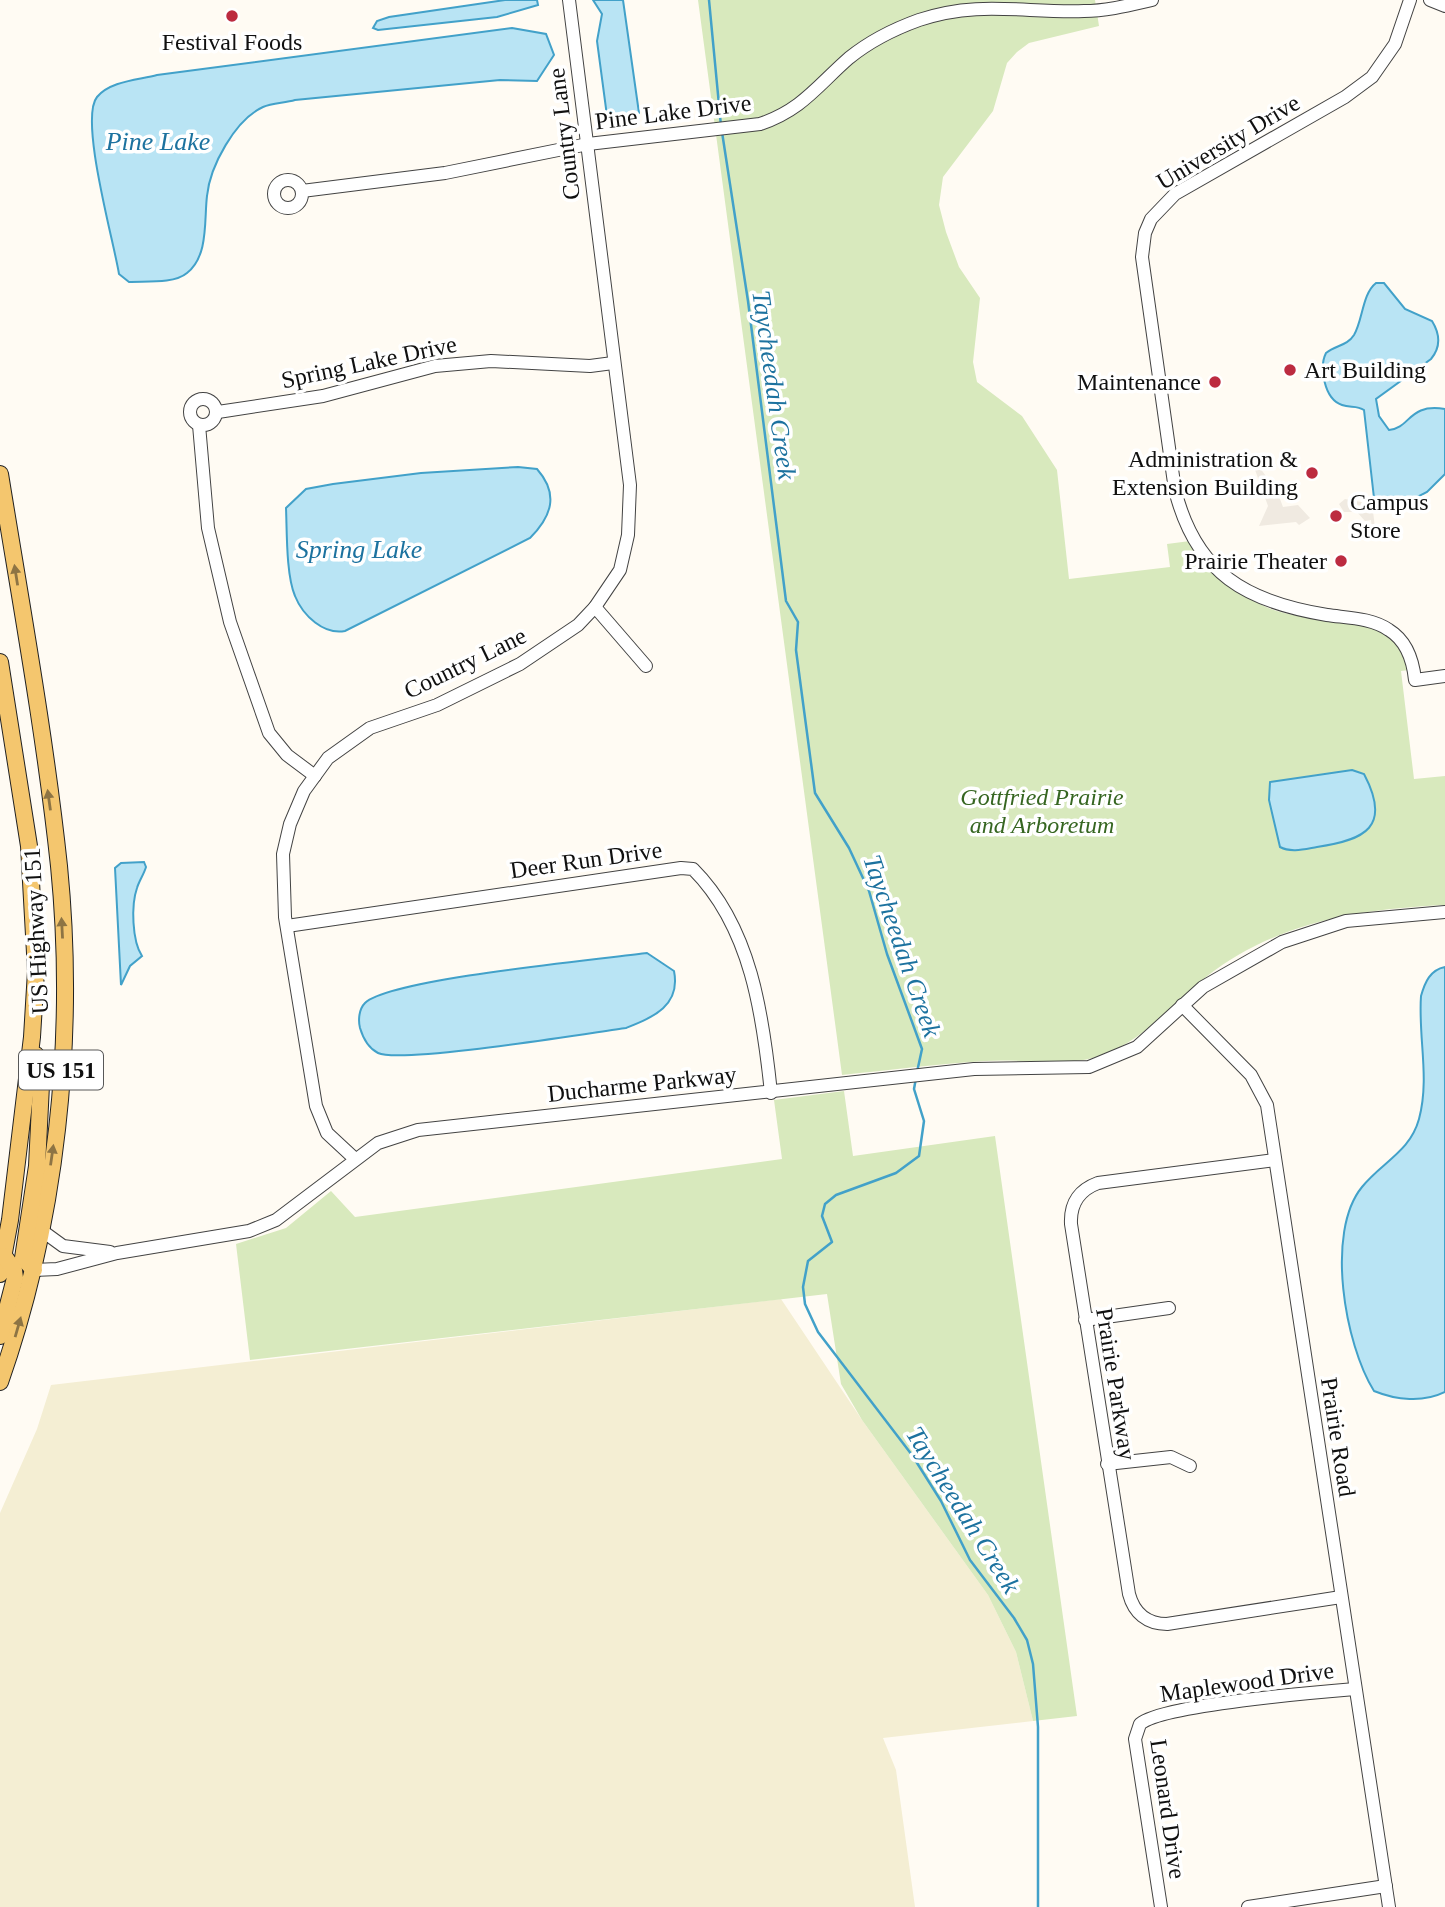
<svg xmlns="http://www.w3.org/2000/svg" width="1445" height="1907" viewBox="0 0 1445 1907" font-family="Georgia,serif">
<style>
.farmland{fill:#f4eed3}
.green{fill:#d8e9bd}
.plaza{fill:#f0eae1}
.water{fill:#b9e4f4;stroke:#42a1c9;stroke-width:2}
.lines{fill:none;stroke-linecap:round;stroke-linejoin:round}
.stream{stroke:#42a1c9;stroke-width:2.5}
.minor-casing{stroke:#434343;stroke-width:14}
.major-casing{stroke:#212121;stroke-width:18}
.minor{stroke:#fff;stroke-width:12}
.major{stroke:#f4c66e;stroke-width:16}
.oneway{fill:#8d7444}
.poi-dot{fill:#bc2b40;stroke:#fff;stroke-width:2.5}
.labels{text-anchor:middle;dominant-baseline:central;stroke-width:7;stroke-linejoin:round;paint-order:stroke}
.shield{fill:#fff;stroke:#585858;stroke-width:2}
.shield-label{font-size:23px;font-weight:bold;fill:#101010}
.poi-label{font-size:24px;fill:#101010;stroke:#fff;text-anchor:end}
.street-label{font-size:24px;fill:#101010;stroke:#fff}
.park-label{font-size:24px;font-style:italic;fill:#366621;stroke:#fff}
.water-label{font-size:26px;font-style:italic;fill:#1c729f;stroke:#fff}
</style>
<rect width="100%" height="100%" fill="#fffbf3"/>
<!-- farmland -->
<path class="farmland" d="M781 1299 862 1420 988 1595 1016 1652 1033 1721 883 1738 896 1770 915 1907H0V1513L37 1429 51 1385Z"/>
<!-- green -->
<g class="green">
<path d="M698 0H1095L1099 26 1029 43 1017 52 1007 63 993 111 943 177 939 205 946 232 959 267 980 298 973 362 977 382 1022 416 1057 470 1069 579 1170 567 1167 544 1190 541C1213 568 1233 592 1266 607 1300 622 1366 618 1391 637 1402 645 1404 658 1409 670L1401 671 1414 779 1445 776V905C1359 909 1276 922 1206 977 1173 1003 1145 1039 1105 1054 1067 1069 1025 1058 985 1061 937 1064 889 1070 842 1075Z"/>
<path d="M844 1091 853 1156 995 1136 1077 1716 1033 1721 1016 1652 988 1595 862 1420 841 1384 827 1294 250 1360 236 1244 286 1228 331 1191 355 1217 782 1159 774 1100Z"/>
</g>
<!-- plaza -->
<g class="plaza">
<path d="M1257 464 1277 491 1283 507 1298 505 1310 518 1299 525 1296 522 1259 526 1268 506 1254 467Z"/>
<path d="M1345 499 1361 502 1373 511 1375 528 1372 529 1371 520 1365 521 1357 512H1344L1339 504Z"/>
</g>
<!-- water -->
<g class="water">
<path d="M505 0H537L538 5 497 17 378 30 373 28 377 21 389 17Z"/>
<path d="M593 0H623L639 113 635 117 610 119 607 116 597 41 602 14Z"/>
<path d="M512 28 546 34 554 55 537 81 500 80 295 100C285 103 272 103 263 107 235 120 210 166 207 196 204 219 209 256 187 273 174 284 146 281 129 282L119 274C114 242 79 119 97 97 110 81 138 80 157 75Z"/>
<path d="M1376 283H1384L1405 309 1432 321C1440 334 1441 347 1431 359L1376 399 1379 416 1389 430C1411 428 1408 403 1445 409V474L1427 492 1404 504 1374 498 1364 410C1357 405 1350 408 1342 405 1324 399 1319 367 1326 353 1336 345 1347 346 1354 335 1363 320 1362 294 1376 283Z"/>
<path d="M518 467 537 469C559 494 552 516 530 538L345 631C324 635 303 616 295 596 286 575 287 531 286 508L306 489 333 484 421 473Z"/>
<path d="M1352 770 1364 774C1392 827 1365 840 1317 847 1305 849 1291 853 1280 847L1269 800 1270 782Z"/>
<path d="M144 862 146 867C144 874 139 881 137 888 131 905 132 941 142 956L130 966 121 985 115 868 121 863Z"/>
<path d="M647 953 674 971C681 1006 653 1017 626 1028 589 1033 401 1064 378 1053 368 1048 363 1038 360 1028 358 1020 359 1009 365 1003 390 979 601 959 647 953Z"/>
<path d="M1445 967V1392C1423 1403 1396 1400 1374 1391 1345 1345 1325 1232 1362 1187 1382 1162 1410 1152 1419 1119 1430 1078 1418 1037 1421 996 1425 982 1430 970 1445 967Z"/>
</g>
<g class="lines">
<!-- stream -->
<g class="stream">
<path d="M709 0 721 126"/>
<path d="M722 132 748 301 786 601 798 622 796 650 815 793 849 848 869 891 887 954 922 1049 917 1072"/>
<path d="M916 1078 914 1089 924 1121 919 1156 896 1173 836 1195 825 1204 822 1216 832 1242 808 1261 803 1287 805 1304 818 1332 912 1455 941 1501 970 1560 1014 1618 1027 1640 1033 1664 1038 1727V1907"/>
</g>
<!-- minor casing -->
<g class="minor-casing">
<g id="minor">
<path d="M1410 0 1395 44 1372 77 1345 97 1175 194 1151 219 1145 233 1142 257 1175 490C1196 574 1247 602 1327 615 1348 618 1372 618 1389 630 1407 641 1413 660 1415 680L1445 676"/>
<path d="M1430 0 1445 6"/>
<circle cx="288" cy="194" r="14"/>
<path d="M302 191 445 173 588 144 760 124C802 110 818 85 849 58 870 41 894 29 919 20 978 0 1024 13 1084 11 1107 11 1130 5 1152 0"/>
<circle cx="203" cy="412" r="13"/>
<path d="M218 412 323 396 435 366 491 361 590 366 613 363"/>
<path d="M199 425 208 528 230 622 269 733 287 755 315 776"/>
<path d="M595 607 646 666"/>
<path d="M287 926 681 868 693 869C751 927 763 1015 771 1093"/>
<path d="M1182 1005 1251 1075 1267 1105 1389 1907"/>
<path d="M355 1159 327 1133 316 1106 285 917 283 854 290 824 304 791 328 758 370 728 437 705 520 664 578 625 595 607 620 570 628 535 630 485 569 0"/>
<path d="M1275 1160 1098 1183C1079 1190 1070 1204 1071 1224L1129 1594C1134 1613 1147 1624 1167 1624L1341 1597"/>
<path d="M41 1230 63 1246 110 1252"/>
<path d="M34 1270 57 1269 117 1253 249 1231 276 1220 378 1143 418 1130 974 1069 1089 1067 1137 1047 1203 987 1282 942 1346 921 1445 912"/>
<path d="M1085 1320 1169 1308"/>
<path d="M1107 1464 1171 1457 1190 1466"/>
<path d="M1161 1907 1135 1739 1140 1724C1162 1705 1318 1692 1355 1689"/>
<path d="M1248 1907 1386 1886"/>
</g>
</g>
<!-- major casing -->
<g class="major-casing">
<g id="major">
<path d="M0 474C21 604 45 735 59 866 76 1037 57 1220 0 1382"/>
<path d="M0 662 29 846 36 971 32 1037 10 1220 0 1274"/>
<path d="M34 1270 23 1258 37 1166 41 1085 36 1055"/>
<path d="M0 1336 15 1278 14 1270 4 1256"/>
</g>
</g>
<!-- minor -->
<use href="#minor" class="minor"/>
<!-- major -->
<use href="#major" class="major"/>
</g>
<!-- one-way arrows -->
<defs><path id="oneway-solid" d="M-6-.8H1V-3.2L6.5 0L1 3.2V.8H-6Z" transform="scale(1.75)"/></defs>
<g class="oneway">
<use href="#oneway-solid" transform="translate(16 575) rotate(-99)"/>
<use href="#oneway-solid" transform="translate(49 800) rotate(-98)"/>
<use href="#oneway-solid" transform="translate(62 928) rotate(-93)"/>
<use href="#oneway-solid" transform="translate(52 1155) rotate(-82)"/>
<use href="#oneway-solid" transform="translate(18 1327) rotate(-74)"/>
</g>
<!-- markers -->
<g class="poi-dot">
<circle cx="232" cy="16" r="7"/>
<circle cx="1290" cy="370" r="7"/>
<circle cx="1215" cy="382" r="7"/>
<circle cx="1312" cy="473" r="7"/>
<circle cx="1336" cy="516" r="7"/>
<circle cx="1341" cy="561" r="7"/>
</g>
<g class="labels">
<!-- shield labels -->
<rect class="shield" x="19" y="1050.5" width="84" height="39" rx="5"/>
<g class="shield-label">
<text x="61" y="1070">US 151</text>
</g>
<!-- poi labels -->
<g class="poi-label">
<text x="232" y="42" text-anchor="middle">Festival Foods</text>
<text x="1304" y="370" text-anchor="start">Art Building</text>
<text x="1201" y="382">Maintenance</text>
<text x="1298" y="459">Administration &amp;<tspan x="1298" dy="28">Extension Building</tspan></text>
<text x="1350" y="502" text-anchor="start">Campus<tspan x="1350" dy="28">Store</tspan></text>
<text x="1327" y="561">Prairie Theater</text>
</g>
<!-- street labels -->
<g class="street-label">
<text transform="translate(673 112) rotate(-7)">Pine Lake Drive</text>
<text transform="translate(564 134) rotate(-97)">Country Lane</text>
<text transform="translate(1228 142) rotate(-31)">University Drive</text>
<text transform="translate(369 362) rotate(-12)">Spring Lake Drive</text>
<text transform="translate(465 663) rotate(-26)">Country Lane</text>
<text transform="translate(586 860) rotate(-8)">Deer Run Drive</text>
<text transform="translate(36 931) rotate(-93)">US Highway 151</text>
<text transform="translate(642 1084) rotate(-6)">Ducharme Parkway</text>
<text transform="translate(1116 1384) rotate(81)">Prairie Parkway</text>
<text transform="translate(1338 1437) rotate(81)">Prairie Road</text>
<text transform="translate(1247 1682) rotate(-8)">Maplewood Drive</text>
<text transform="translate(1168 1809) rotate(82)">Leonard Drive</text>
</g>
<!-- park labels -->
<g class="park-label">
<text x="1042" y="797">Gottfried Prairie<tspan x="1042" dy="28">and Arboretum</tspan></text>
</g>
<!-- water labels -->
<g class="water-label">
<text x="158" y="141">Pine Lake</text>
<text transform="translate(774 385) rotate(82)">Taycheedah Creek</text>
<text x="359" y="549">Spring Lake</text>
<text transform="translate(902 946) rotate(71)">Taycheedah Creek</text>
<text transform="translate(963 1510) rotate(58)">Taycheedah Creek</text>
</g>
</g>
</svg>
